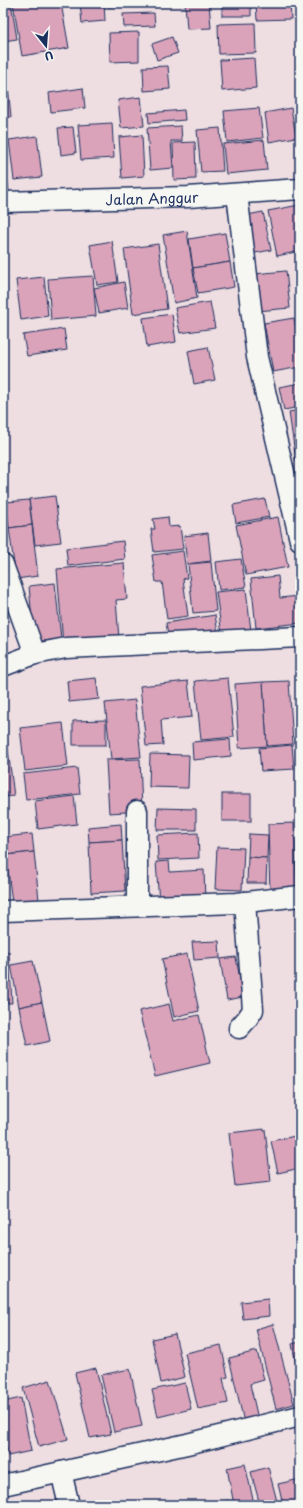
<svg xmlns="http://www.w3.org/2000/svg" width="303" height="1508" viewBox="0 0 303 1508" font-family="'Playpen Sans',sans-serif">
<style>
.building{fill:#daa3ba;stroke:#1b2f5e}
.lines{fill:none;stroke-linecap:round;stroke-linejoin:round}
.street-casing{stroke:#1b2f5e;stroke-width:23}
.street{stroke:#f6f6f2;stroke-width:20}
.labels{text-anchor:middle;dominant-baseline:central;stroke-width:3;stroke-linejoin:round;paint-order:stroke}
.street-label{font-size:14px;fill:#1b2f5e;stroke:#f6f6f2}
</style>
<rect width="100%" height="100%" fill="#eedde1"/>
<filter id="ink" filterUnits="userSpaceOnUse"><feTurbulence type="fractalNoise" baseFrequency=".025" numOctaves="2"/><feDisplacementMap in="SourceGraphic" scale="8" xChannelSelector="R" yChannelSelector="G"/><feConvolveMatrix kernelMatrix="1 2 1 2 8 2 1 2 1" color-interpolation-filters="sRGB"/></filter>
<g filter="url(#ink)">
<!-- building -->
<g class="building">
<path d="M3 3H11L17 39 3 41Z"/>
<path d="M13 3H61L69 48 22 56Z"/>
<path d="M80 3H104L105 21 82 23Z"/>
<path d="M108 3H144V4L108 7Z"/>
<path d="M185 3H209L211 28 187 29Z"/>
<rect x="222" y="3" width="29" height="13"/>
<path d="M256 3H290L291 19 257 20Z"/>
<path d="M154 13 155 26 124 27 123 14Z"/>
<path d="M255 23 256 53 219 54 218 24Z"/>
<path d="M139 32V61L110 62 109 33Z"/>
<path d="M172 37 178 53 157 60 152 44Z"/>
<path d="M254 58 256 88 222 91 220 60Z"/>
<path d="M168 66 170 89 144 91 143 67Z"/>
<path d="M8 86 11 117 3 118V87Z"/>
<path d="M83 88 85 108 51 112 49 93Z"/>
<path d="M141 97 144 126 121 128 118 100Z"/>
<path d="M259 108 263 138 227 142 224 111Z"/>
<path d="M291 108 296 137 269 142 265 113Z"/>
<path d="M184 110 185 120 149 123 148 113Z"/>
<path d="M300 116V140H298L295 117Z"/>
<path d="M112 123 114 158 81 160 78 125Z"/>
<path d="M181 126 182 141H171L173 168 150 170 147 128Z"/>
<path d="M73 127 76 153 61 155 58 128Z"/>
<path d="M220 128 223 171 201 172 197 130Z"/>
<path d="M142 135 144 176 122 178 119 137Z"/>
<path d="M37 136 42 177 14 180 9 140Z"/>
<path d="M264 140 267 170 226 174 223 144Z"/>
<path d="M195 142 196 179 174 180 173 143Z"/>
<path d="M3 144 9 192 3 193Z"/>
<path d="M299 205 300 251 277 256 268 211Z"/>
<path d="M263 212 271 250 250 254 242 216Z"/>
<path d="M187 231 197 298 174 303 163 235Z"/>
<path d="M225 233 230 262 193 268 189 239Z"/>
<path d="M112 241 118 282 97 285 90 245Z"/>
<path d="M158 244 167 309 133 314 124 249Z"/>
<path d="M230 262 234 287 198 293 193 268Z"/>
<path d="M286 271 290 308 257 311 254 274Z"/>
<path d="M93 276 96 316 51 320 48 279Z"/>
<path d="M44 277 48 316 21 320 16 280Z"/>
<path d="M124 282 128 308 99 313 94 288Z"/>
<path d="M210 302 215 328 180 333 175 308Z"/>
<path d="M172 314 176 342 147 347 143 318Z"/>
<path d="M294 318 300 352V367L273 372 264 323Z"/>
<path d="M64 329 67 350 27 356 23 335Z"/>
<path d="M208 347 215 380 194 384 188 351Z"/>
<path d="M300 383V407L284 410 279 387Z"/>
<path d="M300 410V460L296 461 289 412Z"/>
<path d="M55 496 61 542 35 545 29 499Z"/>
<path d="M265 499 269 517 236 523 233 505Z"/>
<path d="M29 500 32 525 9 528 6 502Z"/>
<path d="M168 517 169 527 180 526 183 549 154 552 151 529H155L153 519Z"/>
<path d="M278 517 288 567 246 575 236 525Z"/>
<path d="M32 525 38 576 16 579 9 528Z"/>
<path d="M208 533 211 561 187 564 184 536Z"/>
<path d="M123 541 125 559 68 566 66 548Z"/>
<path d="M183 551 187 578 183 579 188 616 167 619 162 582H156L152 555Z"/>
<path d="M241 559 246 587 219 590 216 562Z"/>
<path d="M211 562 216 611 193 613 188 564Z"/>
<path d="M124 563 127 599 116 600 119 639 63 644 57 569Z"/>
<path d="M278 576 280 598 299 596 300 623 256 628 251 579Z"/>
<path d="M55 583 61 639 34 642 29 586Z"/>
<path d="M246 589 251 631 222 635 216 592Z"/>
<path d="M215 615 218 633 169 640 166 623Z"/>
<path d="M96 678 99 699 69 702 67 681Z"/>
<path d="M228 678 234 737 201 740 195 681Z"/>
<path d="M188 681 192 717 161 720 163 745 146 746 140 686Z"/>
<path d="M289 681 293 744 267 746 263 682Z"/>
<path d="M263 682 267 746 239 748 235 684Z"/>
<path d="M135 700 141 757 111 759 105 703Z"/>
<path d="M3 719H4L14 796 3 797Z"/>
<path d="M106 720V745H73V721Z"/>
<path d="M63 723 68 766 25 771 20 728Z"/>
<path d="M230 739 231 756 193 760 192 742Z"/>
<path d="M292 745 294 769 261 771 259 748Z"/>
<path d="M150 754 189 755 188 788 149 787Z"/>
<path d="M140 759 142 811 109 813 106 760Z"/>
<path d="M77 768 80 794 26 800 23 774Z"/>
<rect x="222" y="794" width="29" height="27"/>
<path d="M74 796 77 824 38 829 35 801Z"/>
<path d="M158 808 196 809V830H157Z"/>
<path d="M294 823 297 893 270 894 268 824Z"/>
<path d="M121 824 122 840 89 842 88 827Z"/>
<path d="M198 833 199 858 158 860 157 835Z"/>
<path d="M32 834 34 852 6 855 4 837Z"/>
<path d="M249 834 268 835 267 858 248 857Z"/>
<path d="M122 840 125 891 91 893 89 842Z"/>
<path d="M217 847 244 848 242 890 215 889Z"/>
<path d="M34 852 39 900 12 903 6 855Z"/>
<path d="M248 857 267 858 266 883H247Z"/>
<path d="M169 861 170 872 204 870 205 900 159 902 156 862Z"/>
<path d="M219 941 220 958 194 960 192 942Z"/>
<path d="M3 952H9L12 1003H3Z"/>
<path d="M187 954 199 1011 174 1017 162 959Z"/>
<path d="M236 957 243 997 227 1000 220 959Z"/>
<path d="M33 961 42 1002 19 1007 11 965Z"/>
<path d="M42 1002 50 1041 27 1046 19 1007Z"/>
<path d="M169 1004 173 1021 199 1015 210 1063 155 1076 139 1011Z"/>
<path d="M265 1129 271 1182 235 1186 229 1133Z"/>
<path d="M300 1135V1168L278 1173 271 1141Z"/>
<path d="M268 1299 269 1316 243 1319 241 1302Z"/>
<path d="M273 1324 294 1404 276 1409 256 1329Z"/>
<path d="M175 1334 185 1377 161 1383 152 1339Z"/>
<path d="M300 1342V1374H298L292 1344Z"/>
<path d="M221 1345 228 1377 223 1378 228 1403 198 1409 185 1353Z"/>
<path d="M257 1351 264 1380 250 1384 258 1419 244 1422 229 1358Z"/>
<path d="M96 1368 111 1434 90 1438 75 1373Z"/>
<path d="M130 1369 142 1426 114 1432 101 1375Z"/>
<path d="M50 1380 68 1439 39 1447 23 1388Z"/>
<path d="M185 1383 191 1409 158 1417 152 1390Z"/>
<path d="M21 1398 31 1451 8 1456 3 1433V1402Z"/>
<path d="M245 1464 254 1504 234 1505 227 1468Z"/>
<path d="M268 1467 278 1505H260L251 1472Z"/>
<path d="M300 1479V1505H283L278 1484Z"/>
<path d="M228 1500 229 1505H209Z"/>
</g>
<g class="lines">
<!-- street casing -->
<g class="street-casing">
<g id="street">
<path d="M237 194 257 357 300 540"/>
<path id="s1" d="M3 202 188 197 300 189"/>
<path d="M3 565 35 654"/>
<path d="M3 666 35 654 66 648 300 637"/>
<path d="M137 811V906"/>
<path d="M3 911 237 903 300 896"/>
<path d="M239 1028 247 1019 253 1010 245 902"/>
<path d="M61 1472 69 1505"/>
<path d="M3 1485 187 1444 300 1416"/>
</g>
</g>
<!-- street -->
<use href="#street" class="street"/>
</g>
</g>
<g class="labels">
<!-- street labels -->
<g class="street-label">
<text stroke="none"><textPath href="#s1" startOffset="149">Jalan Anggur</textPath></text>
</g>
</g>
<!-- margin -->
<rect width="303" height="1508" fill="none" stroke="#f6f6f2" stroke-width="16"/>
<rect x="8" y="8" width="287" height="1492" fill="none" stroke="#1b2f5e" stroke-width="1.5" filter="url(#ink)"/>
<!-- north arrow -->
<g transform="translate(46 46) rotate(163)" stroke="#f6f6f2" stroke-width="3" paint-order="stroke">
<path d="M0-3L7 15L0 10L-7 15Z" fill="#1b2f5e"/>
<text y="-6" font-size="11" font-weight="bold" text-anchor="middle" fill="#1b2f5e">U</text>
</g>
</svg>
